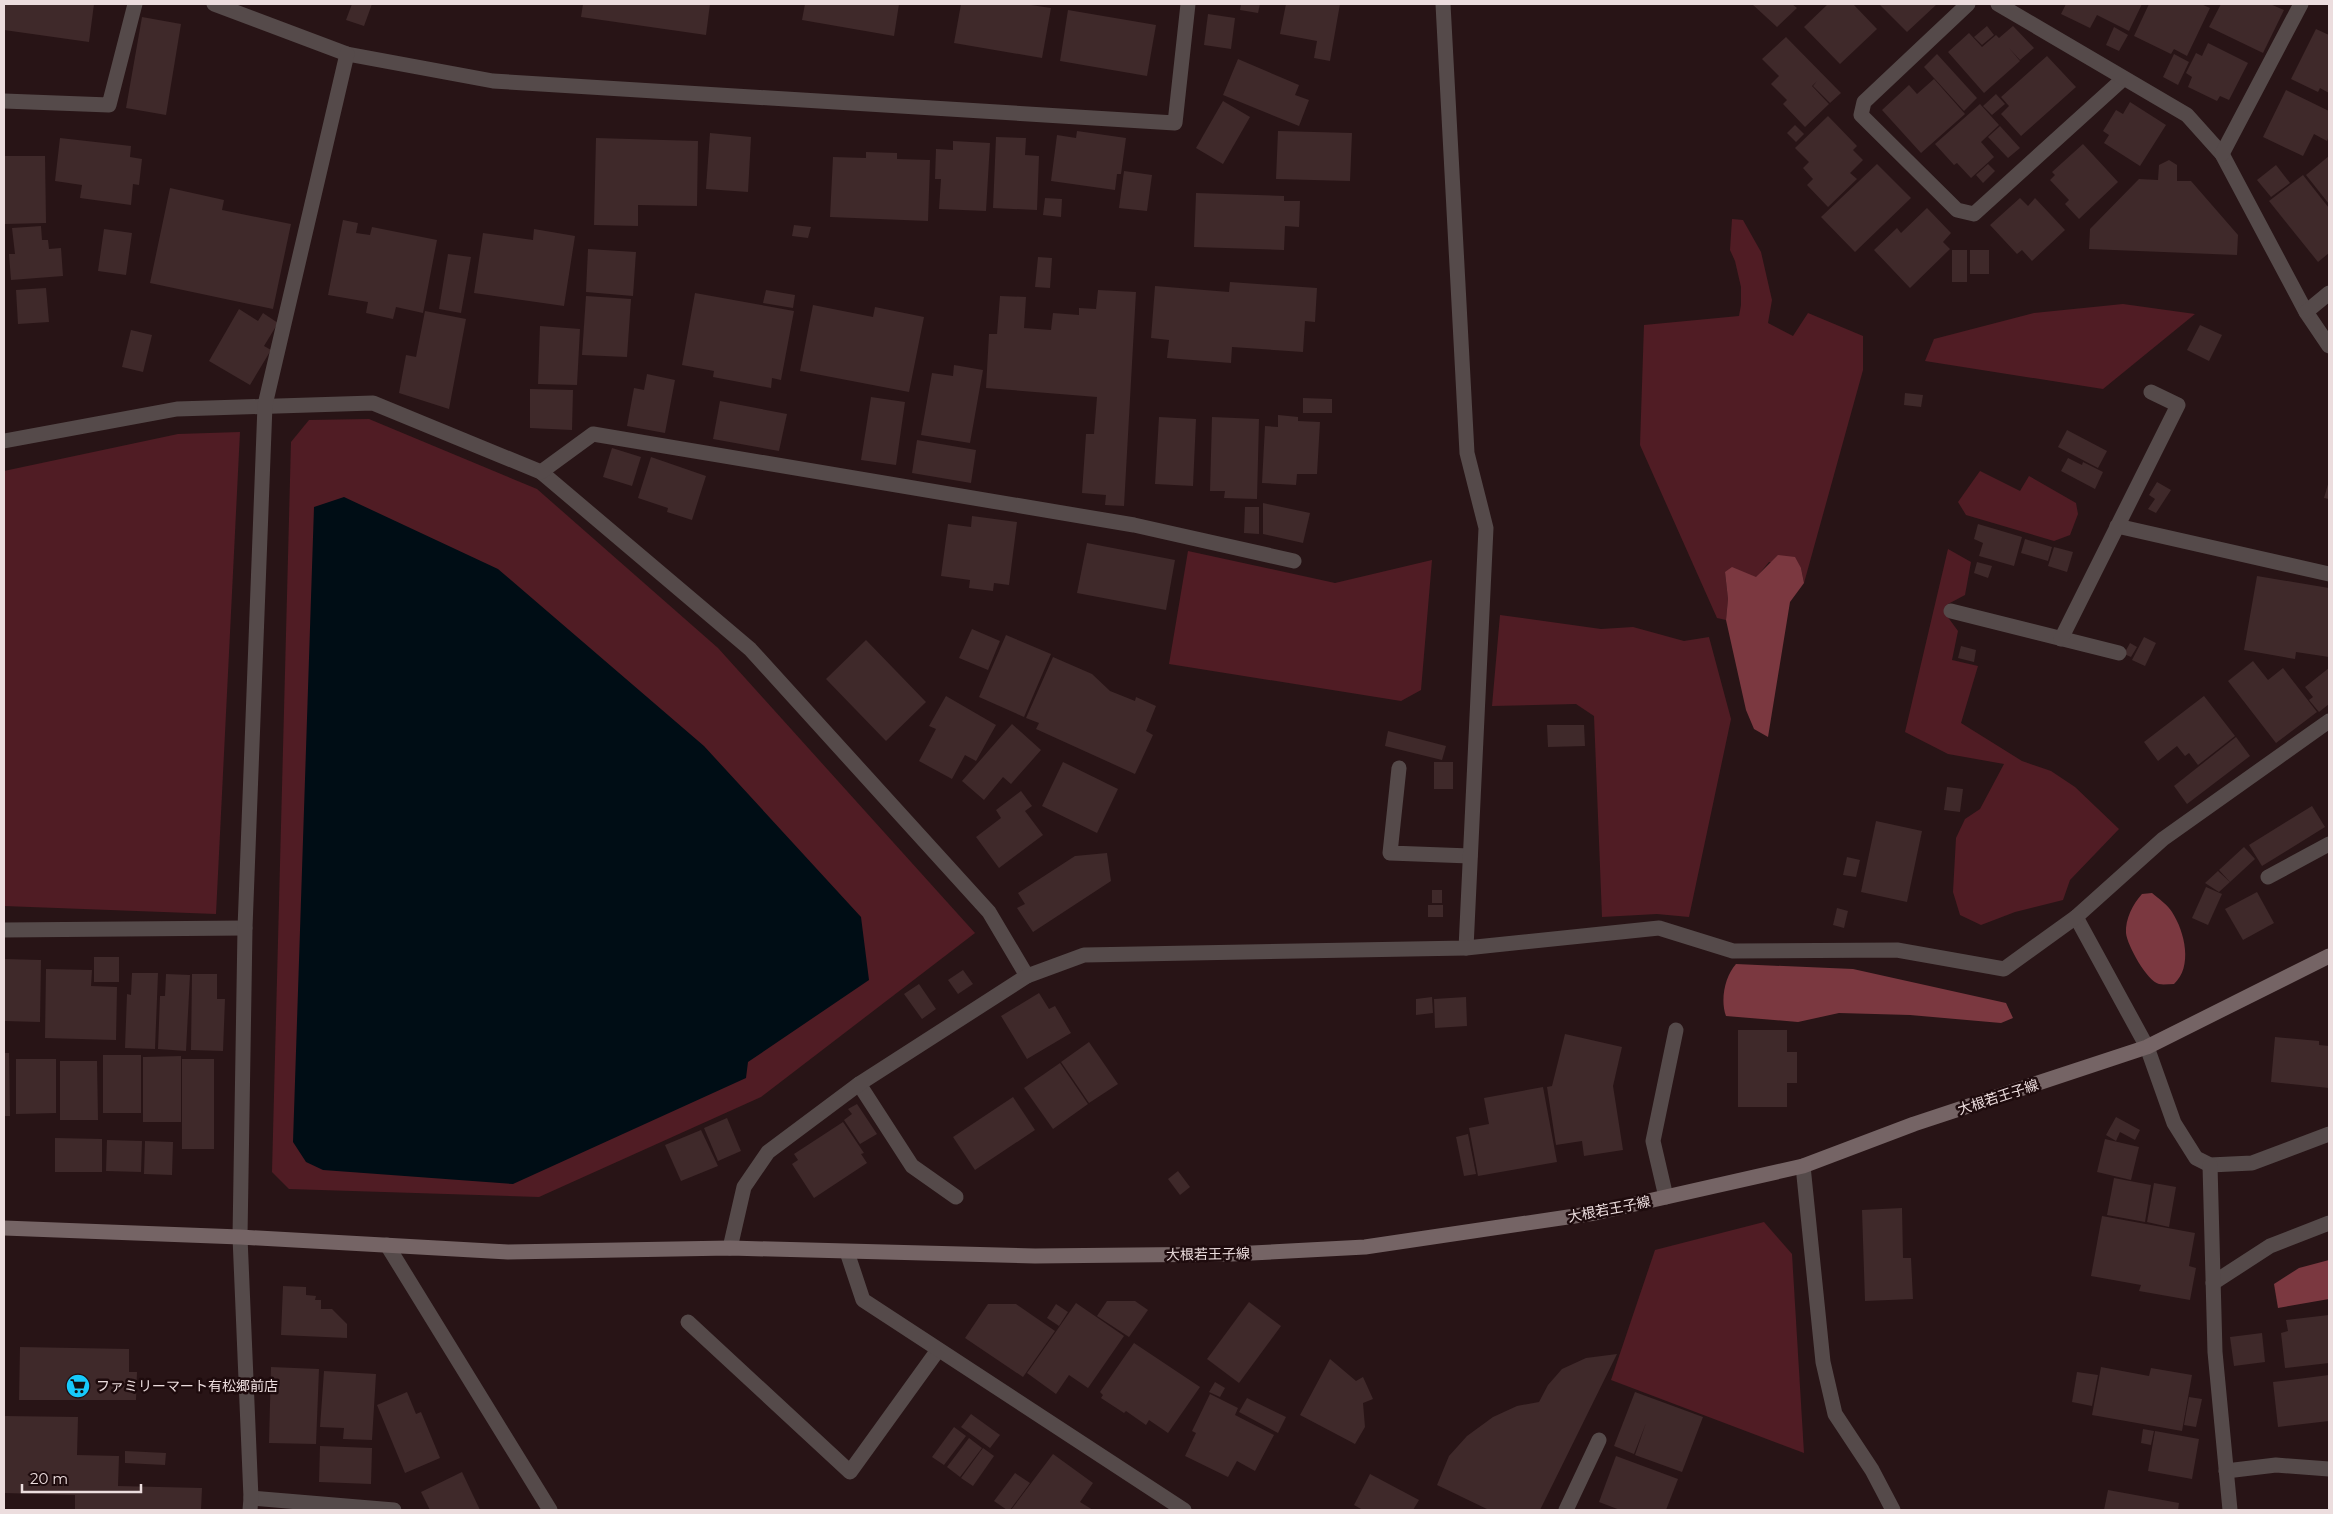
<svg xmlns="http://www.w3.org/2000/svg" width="2333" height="1514" viewBox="0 0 2333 1514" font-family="Montserrat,'Noto Sans JP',sans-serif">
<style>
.green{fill:#501c24}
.forest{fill:#7b3840}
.water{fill:#000d15}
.building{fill:#3f292a}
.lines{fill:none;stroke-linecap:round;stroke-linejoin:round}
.lane{stroke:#554a4a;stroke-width:15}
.street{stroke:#554a4a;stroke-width:15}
.secondary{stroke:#756465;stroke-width:15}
.labels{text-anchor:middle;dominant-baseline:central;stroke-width:5;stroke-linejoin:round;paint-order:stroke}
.street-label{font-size:14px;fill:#ecddde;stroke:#1e0b0d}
.poi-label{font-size:14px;fill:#ecddde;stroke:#1e0b0d;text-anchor:start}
</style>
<rect width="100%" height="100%" fill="#281416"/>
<!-- green -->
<g class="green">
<path d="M1732 219 1743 220 1761 252 1772 300 1768 323 1793 336 1808 313 1863 336V370L1804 583 1801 568 1769 562 1756 578 1725 572 1728 599 1726 620 1717 618 1640 445 1644 325 1739 316 1741 305V287L1735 261 1730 250Z"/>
<path d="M2123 304 2195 314 2103 389 1925 361 1934 339 2034 313Z"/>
<path d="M369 419 537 489 718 648 975 933 761 1097 539 1197 289 1189 272 1172 291 442 309 420Z"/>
<path d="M240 432 216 914 4 906V471L178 434Z"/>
<path d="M1980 471 2020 491 2029 476 2076 503 2078 514 2070 535 2054 541 1966 515 1958 502Z"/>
<path d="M1948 549 1971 562 1965 595 1948 604 1947 616 1958 631 1952 660 1978 666 1961 723 2022 761 2051 771 2075 787 2119 829 2070 880 2063 900 2015 912 1981 925 1960 915 1953 892 1956 838 1965 819 1980 809 2004 764 1948 754 1905 732Z"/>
<path d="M1188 551 1335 583 1432 560 1421 690 1401 701 1169 664Z"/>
<path d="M1500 615 1601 629 1633 627 1684 641 1709 637 1731 719 1689 917 1657 914 1602 917 1594 716 1576 704 1492 706Z"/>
<path d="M1764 1222 1792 1254 1804 1453 1611 1380 1655 1250Z"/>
</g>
<!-- forest -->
<g class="forest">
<path d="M1778 555 1795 557 1801 568 1804 583 1790 602 1768 737 1754 729 1746 710 1726 620 1728 599 1725 572 1732 567 1756 577Z"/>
<path d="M2152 893C2159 899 2168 905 2172 912 2185 932 2193 967 2174 984 2169 984 2163 985 2159 984 2147 981 2127 945 2126 933 2125 919 2133 904 2142 894Z"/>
<path d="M1736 964 1853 969 2006 1003 2013 1018 2001 1023 1910 1015 1839 1013 1798 1022 1726 1016C1720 1000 1725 976 1736 964Z"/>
<path d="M2329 1260V1299L2278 1308 2274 1284 2299 1268Z"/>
</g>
<!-- water -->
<path class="water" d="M344 497 498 569 704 746 861 917 869 980 748 1062 746 1078 513 1184 323 1170 306 1162 293 1142 314 507Z"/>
<!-- building -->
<g class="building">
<path d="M4 4H94L89 42 4 30Z"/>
<path d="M352 4H372L364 26 346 20Z"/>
<path d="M583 4H710L706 35 581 17Z"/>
<path d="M805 4H899L894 36 802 20Z"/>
<path d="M961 4H1024L1051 8 1042 58 954 43Z"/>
<path d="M1241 4H1260L1258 13 1240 10Z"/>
<path d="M1286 4H1340L1330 61 1314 58 1317 41 1280 34Z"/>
<path d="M1752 4H1792L1797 8 1777 27Z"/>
<path d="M1828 4H1853L1877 29 1840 64 1804 27Z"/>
<path d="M1879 4H1937L1907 32Z"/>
<path d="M2066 4H2142L2129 31 2097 15 2090 28 2061 14Z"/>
<path d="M2149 4H2201L2210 8 2187 56 2174 49 2171 54 2134 36Z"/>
<path d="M2221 4H2270L2284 10 2263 53 2209 27Z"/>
<path d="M1068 10 1156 25 1147 76 1060 61Z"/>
<path d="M1208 14 1235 18 1231 49 1204 45Z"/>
<path d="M142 17 181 24 166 115 126 108Z"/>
<path d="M1987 26 1994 35 1982 45 1974 37Z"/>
<path d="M2013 26 2034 48 2020 60 2009 48 2020 61 1984 93 1948 52 1969 33 1982 47 1996 35 1999 38Z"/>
<path d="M2114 27 2128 35 2119 51 2106 45Z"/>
<path d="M2316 29 2329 35V93L2320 88 2318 92 2291 79Z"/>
<path d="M1786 37 1841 93 1830 103 1813 86 1817 81 1812 86 1829 104 1805 127 1783 104 1787 100 1771 84 1779 76 1762 59Z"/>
<path d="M2208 43 2248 63 2229 100 2220 96 2217 101 2188 87 2192 77 2186 73 2196 53 2202 56Z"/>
<path d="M1937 54 1977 98 1964 111 1924 67Z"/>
<path d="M2174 54 2189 62 2178 85 2163 77Z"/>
<path d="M2047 56 2076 87 2021 136 2001 114 2009 106 2001 97Z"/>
<path d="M1238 59 1299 85 1295 95 1309 100 1299 126 1223 95Z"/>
<path d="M1934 79 1965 114 1921 153 1882 110 1909 85 1917 94Z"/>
<path d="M2286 90 2329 111V136L2327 141 2314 134 2303 156 2263 137Z"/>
<path d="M1996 94 2005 104 1992 115 1983 106Z"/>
<path d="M1223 101 1250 117 1223 164 1196 148Z"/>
<path d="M2130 102 2166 125 2140 166 2104 143 2109 135 2103 131 2116 110 2123 114Z"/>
<path d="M1980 104 1999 125 1981 142 1994 157 1971 178 1957 163 1954 165 1935 144Z"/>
<path d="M1828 116 1857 146 1853 150 1863 160 1850 173 1857 179 1828 207 1807 185 1813 179 1803 168 1809 162 1795 148Z"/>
<path d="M1795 125 1804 134 1796 142 1787 133Z"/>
<path d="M2000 126 2020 148 2008 158 1988 137Z"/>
<path d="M1077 131 1126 138 1121 174H1117L1115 190 1051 181 1057 135 1076 138Z"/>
<path d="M1278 131 1352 133 1350 181 1276 179Z"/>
<path d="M710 133 751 137 748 192 706 189Z"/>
<path d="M996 137 1026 138 1025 155 1039 156 1037 210 993 208Z"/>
<path d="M60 138 131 146 130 157 142 159 139 185 133 184 131 205 80 198 82 185 55 181Z"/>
<path d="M596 138 698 141 697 206 638 205V226L594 225Z"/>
<path d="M953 141 990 143 986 211 939 209 941 179H935L936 149 953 150Z"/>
<path d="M2083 144 2118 182 2079 219 2065 204 2069 200 2050 180 2055 175 2052 172Z"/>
<path d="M866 152 897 153V159L930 160 928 221 830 217 833 157 866 158Z"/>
<path d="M4 156H45L46 223 5 224Z"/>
<path d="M2329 156V204L2306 175Z"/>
<path d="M2169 160 2177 165V181H2191L2238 235 2237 255 2089 249 2090 229 2139 179 2158 180 2159 165Z"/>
<path d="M1877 164 1911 198 1855 252 1821 217Z"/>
<path d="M1988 164 1995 171 1983 183 1976 175Z"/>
<path d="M2276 165 2290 183 2271 197 2257 180Z"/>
<path d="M1124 171 1152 175 1147 211 1119 208Z"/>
<path d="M2303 175 2329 208V253L2318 262 2269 201Z"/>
<path d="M170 188 224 200 222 210 291 224 273 309 150 283Z"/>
<path d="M1196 193 1284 196V201H1300L1299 227 1285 226 1284 250 1194 247Z"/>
<path d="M1045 198 1062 199 1061 217 1043 215Z"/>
<path d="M2020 198 2028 206 2035 198 2065 230 2032 261 2022 250 2017 254 1990 225Z"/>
<path d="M1927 208 1951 233 1943 242 1950 249 1910 288 1874 250 1897 228 1901 233Z"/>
<path d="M343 220 358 223 356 233 370 235 372 227 437 240 423 313 396 307 393 319 366 313 368 302 328 295Z"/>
<path d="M794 225 811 227 808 238 792 236Z"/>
<path d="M41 226 42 240H48L49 249 61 248 63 276 11 280 9 254H15L12 228Z"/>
<path d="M104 229 132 233 126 275 98 271Z"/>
<path d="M534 229 575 236 564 306 474 293 483 233 533 240Z"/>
<path d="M588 249 636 252 633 296 586 292Z"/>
<rect x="1952" y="250" width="15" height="32"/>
<rect x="1970" y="250" width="19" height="24"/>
<path d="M448 254 471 257 461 313 439 309Z"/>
<path d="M1038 257 1052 258 1050 288 1035 287Z"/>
<path d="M1230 282 1317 288 1315 322 1305 321 1303 352 1232 347 1231 363 1167 358 1169 340 1151 338 1155 286 1229 292Z"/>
<path d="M46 288 49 322 18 324 16 290Z"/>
<path d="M766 290 795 295 793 308 763 303Z"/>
<path d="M1098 290 1136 292 1124 506 1105 505 1106 495 1082 493 1086 434H1094L1097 397 986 388 989 334H997L1000 296 1026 297 1024 328 1051 330 1053 313 1079 315V308L1096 309Z"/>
<path d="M695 293 794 311 781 380 772 378 771 388 713 377 714 371 682 365Z"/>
<path d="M586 296 631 299 627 357 582 355Z"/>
<path d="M813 305 873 317 875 307 924 317 909 392 800 371Z"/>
<path d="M239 309 258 321 263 313 278 323 264 346 271 350 250 385 209 361Z"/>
<path d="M425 311 466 319 449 409 399 393 406 355 416 357Z"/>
<path d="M2200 325 2222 335 2209 361 2187 350Z"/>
<path d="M540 326 580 329 577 385 538 384Z"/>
<path d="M131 330 152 335 143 372 122 367Z"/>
<path d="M954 365 983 370 970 443 921 435 932 373 953 376Z"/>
<path d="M647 374 675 380 665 433 627 426 634 388 644 390Z"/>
<path d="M530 389 573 390 572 430 530 428Z"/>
<path d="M1905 393 1923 395 1921 407 1904 405Z"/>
<path d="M871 397 905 402 896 465 861 460Z"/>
<path d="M1303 398 1332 399V413H1303Z"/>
<path d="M720 401 787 414 779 451 713 439Z"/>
<path d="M1278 415 1298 417V421L1320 422 1317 474H1297L1296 485 1262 483 1265 426 1278 427Z"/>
<path d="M1159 417 1196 419 1193 486 1155 484Z"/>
<path d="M1212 417 1259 419 1257 499 1224 498 1225 491H1210Z"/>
<path d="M2067 430 2107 451 2098 468 2058 447Z"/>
<path d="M917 440 976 450 971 483 912 473Z"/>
<path d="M612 448 641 457 632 486 603 477Z"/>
<path d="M651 457 706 476 692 520 667 512 668 508 638 498Z"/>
<path d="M2068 458 2082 465 2083 462 2103 472 2095 489 2061 471Z"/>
<path d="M2329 481V499L2324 498Z"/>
<path d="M2157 482 2171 490 2156 513 2148 509 2155 499 2149 495Z"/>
<path d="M1263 503 1310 513 1303 543 1263 534Z"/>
<path d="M1245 507H1259V534L1244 533Z"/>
<path d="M972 516 1017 522 1009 585 994 583 993 591 969 588 970 580 941 576 948 524 971 527Z"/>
<path d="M1978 524 2022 537 2014 566 1979 556 1983 543 1974 539Z"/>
<path d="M2025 539 2052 547 2048 561 2021 553Z"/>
<path d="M1087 543 1175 560 1166 610 1077 593Z"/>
<path d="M2054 547 2073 552 2067 572 2048 566Z"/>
<path d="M1977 562 1992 566 1988 578 1974 573Z"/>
<path d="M2257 576 2329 588V657L2296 652 2295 659 2244 650Z"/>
<path d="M972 629 1000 641 988 670 959 658Z"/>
<path d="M1006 635 1051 654 1024 717 979 697Z"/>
<path d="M2144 637 2156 643 2145 666 2132 660Z"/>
<path d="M866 640 926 702 886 741 826 679Z"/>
<path d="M2130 643 2137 647 2131 657 2124 654Z"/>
<path d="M1961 646 1976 650 1974 662 1958 658Z"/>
<path d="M1053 657 1092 674 1110 691 1135 701 1136 697 1156 706 1146 731 1153 735 1135 774 1036 729 1039 723 1026 718Z"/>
<path d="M2253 661 2268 680 2283 668 2317 712 2276 743 2228 681Z"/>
<path d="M2329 668V704L2319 712 2309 700 2313 697 2305 687Z"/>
<path d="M946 696 996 725 976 761 965 755 952 779 919 761 936 729 929 726Z"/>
<path d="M2204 696 2235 736 2198 765 2189 753 2185 756 2177 746 2158 761 2144 742Z"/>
<path d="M1012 724 1041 750 1011 784 1003 777 984 800 962 781Z"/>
<path d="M1547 725H1584L1585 746 1548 747Z"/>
<path d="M1388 731 1446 746 1442 760 1385 746Z"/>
<path d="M2236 737 2250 756 2187 804 2174 786Z"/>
<path d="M1063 762 1118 789 1097 833 1042 806Z"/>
<rect x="1434" y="762" width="19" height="27"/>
<path d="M1947 787 1963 789 1960 812 1944 810Z"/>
<path d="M1021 791 1032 806 1025 811 1043 835 999 868 976 837 1001 818 996 810Z"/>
<path d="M2312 806 2325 827 2262 866 2249 845Z"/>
<path d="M1876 821 1922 831 1907 902 1861 892Z"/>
<path d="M2244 847 2255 859 2230 882 2219 870Z"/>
<path d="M1107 853 1111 881 1033 932 1017 908 1025 904 1018 893 1075 856Z"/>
<path d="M1847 857 1860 860 1856 877 1843 875Z"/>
<path d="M2218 871 2230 882 2219 892 2205 883Z"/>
<path d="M2206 887 2222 894 2208 925 2192 918Z"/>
<rect x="1432" y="890" width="10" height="13"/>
<path d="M2257 892 2274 923 2243 940 2225 909Z"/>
<rect x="1428" y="905" width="15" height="12"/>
<path d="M1837 908 1848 911 1844 928 1833 925Z"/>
<rect x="94" y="957" width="25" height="25"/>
<path d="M4 959 41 960 40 1022 4 1021Z"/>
<path d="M46 969 92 970 91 986 117 987 116 1040 45 1038Z"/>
<path d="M963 970 973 984 958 994 948 980Z"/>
<path d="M132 973H158L155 1049 125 1048 127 994 131 995Z"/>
<path d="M166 974 190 975 186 1051 158 1049 160 996H165Z"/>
<path d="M192 974H217V999H225L223 1051 191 1050Z"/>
<path d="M919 984 936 1009 922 1019 904 994Z"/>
<path d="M1039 993 1049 1009 1055 1006 1071 1033 1027 1059 1001 1016Z"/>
<path d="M1432 997 1433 1013 1416 1015V999Z"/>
<path d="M1466 997 1467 1026 1435 1028 1434 999Z"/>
<path d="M1738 1030H1787V1052H1797V1083H1787V1107H1738Z"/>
<path d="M1565 1034 1622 1047 1613 1086 1623 1150 1584 1156 1582 1141 1556 1145 1547 1087 1552 1086Z"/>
<path d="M2275 1037 2319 1041V1045L2329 1046V1088L2271 1082Z"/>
<path d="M1089 1042 1118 1084 1089 1103 1061 1062Z"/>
<path d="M4 1053H9L10 1116H4Z"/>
<rect x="103" y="1055" width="38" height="58"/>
<path d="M181 1056V1122H143V1057Z"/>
<path d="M16 1059H56V1113L16 1114Z"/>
<rect x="182" y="1059" width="32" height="90"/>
<path d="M60 1061H97L98 1120H60Z"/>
<path d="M1060 1063 1088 1104 1053 1129 1024 1088Z"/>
<path d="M1543 1087 1557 1162 1478 1176 1469 1128 1489 1124 1484 1098Z"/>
<path d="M1013 1097 1035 1130 975 1170 953 1137Z"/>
<path d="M857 1104 877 1134 860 1144 844 1120 852 1114 848 1109Z"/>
<path d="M2116 1117 2140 1130 2135 1140 2120 1132 2116 1141 2106 1135Z"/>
<path d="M727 1118 741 1151 718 1161 704 1128Z"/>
<path d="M843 1122 864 1153 861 1154 867 1163 814 1198 792 1164 798 1160 794 1154Z"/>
<path d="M701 1130 718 1166 681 1181 665 1145Z"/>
<path d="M1468 1134 1476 1174 1464 1176 1456 1137Z"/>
<path d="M55 1138 102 1139V1172H55Z"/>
<path d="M2105 1139 2139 1147 2131 1180 2097 1172Z"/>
<path d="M107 1140 142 1141 141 1172 106 1171Z"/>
<path d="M145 1141 173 1142 172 1175 144 1174Z"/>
<path d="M1178 1171 1190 1187 1180 1195 1168 1179Z"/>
<path d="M2114 1178 2151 1185 2145 1222 2107 1215Z"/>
<path d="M2154 1183 2176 1187 2169 1227 2147 1222Z"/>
<path d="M1902 1208 1903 1258H1911L1913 1299 1865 1301 1862 1210Z"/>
<path d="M2102 1216 2195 1233 2189 1266 2196 1268 2190 1300 2139 1291 2141 1285 2091 1276Z"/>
<path d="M283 1286 306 1287V1295L316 1296 315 1300H321V1309H332L347 1324V1338L281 1335Z"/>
<path d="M1107 1301H1135L1148 1310 1129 1337 1097 1316Z"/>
<path d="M1249 1302 1281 1326 1239 1383 1207 1359Z"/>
<path d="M1076 1303 1124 1336 1088 1388 1069 1375 1056 1394 1027 1373Z"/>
<path d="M988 1304H1016L1055 1331 1023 1377 965 1338Z"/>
<path d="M1056 1304 1068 1312 1059 1326 1047 1318Z"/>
<path d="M2329 1315V1363L2285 1368 2281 1333 2288 1331 2286 1320Z"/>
<path d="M2262 1333 2265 1362 2234 1366 2230 1337Z"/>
<path d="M1134 1343 1200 1387 1168 1433 1149 1420 1146 1425 1126 1411 1124 1413 1101 1398 1103 1395 1100 1392Z"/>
<path d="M20 1347 129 1349V1372H137L136 1400H19Z"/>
<path d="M1617 1354 1540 1510H1489L1437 1485 1449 1456 1467 1436 1493 1417 1517 1406 1539 1402 1548 1385 1562 1369 1586 1358Z"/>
<path d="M1330 1359 1356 1381 1363 1377 1373 1399 1363 1403 1365 1427 1355 1444 1300 1415Z"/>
<path d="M271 1367 319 1369 316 1444 269 1443Z"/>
<path d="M2101 1367 2149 1376 2151 1368 2192 1375 2182 1431 2092 1415Z"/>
<path d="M324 1371 376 1374 372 1440 343 1439 344 1428 320 1427Z"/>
<path d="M2077 1372 2098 1375 2092 1406 2072 1402Z"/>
<path d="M2329 1375V1421L2278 1427 2273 1382Z"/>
<path d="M1215 1382 1225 1388 1220 1397 1209 1392Z"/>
<path d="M407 1392 416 1414 421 1412 440 1458 405 1473 377 1405Z"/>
<path d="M1635 1392 1703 1417 1682 1472 1635 1455 1646 1423 1634 1454 1614 1446Z"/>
<path d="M1210 1394 1238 1408 1235 1415 1274 1435 1255 1471 1237 1461 1228 1477 1185 1456 1196 1433 1192 1431Z"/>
<path d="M2189 1397 2202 1399 2196 1427 2184 1425Z"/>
<path d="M1247 1398 1286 1417 1278 1433 1239 1412Z"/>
<path d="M971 1414 1000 1435 990 1448 961 1427Z"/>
<path d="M4 1416 78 1417 77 1455 119 1456 118 1486 202 1488 201 1510H75V1495L4 1493Z"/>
<path d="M954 1427 966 1436 944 1465 932 1457Z"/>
<path d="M2143 1429 2154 1431 2151 1445 2141 1443Z"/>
<path d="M2155 1431 2199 1439 2192 1479 2148 1471Z"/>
<path d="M969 1438 982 1448 960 1477 947 1467Z"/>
<path d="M320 1446 372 1448 371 1484 319 1482Z"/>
<path d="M983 1448 994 1456 973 1486 961 1478Z"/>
<path d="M125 1451 166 1453 165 1465 125 1463Z"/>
<path d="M1053 1454 1093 1483 1080 1502 1093 1510H1011Z"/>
<path d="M1616 1456 1678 1479 1666 1510H1620L1599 1502Z"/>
<path d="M462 1472 480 1510H430L421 1492Z"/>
<path d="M1015 1473 1030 1483 1010 1510H1007L994 1501Z"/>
<path d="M1370 1474 1419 1500 1413 1510H1363L1354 1505Z"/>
<path d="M2108 1490 2179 1503 2178 1510H2104Z"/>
</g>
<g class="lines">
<!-- lane -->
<g class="lane">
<path d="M2117 526 2329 574"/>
<path d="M1951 611 2119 653"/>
<path d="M2061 639 2178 405 2151 392"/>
<path d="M1399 768 1390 853 1470 856"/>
<path d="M2268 877 2329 844"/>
<path d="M859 1084 912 1166 956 1197"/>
<path d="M1803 1166 1823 1362 1835 1414 1872 1470 1893 1510"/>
<path d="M1666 1197 1653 1141 1676 1030"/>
<path d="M2213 1283 2270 1246 2329 1223"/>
<path d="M688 1322 850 1472 938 1350"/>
<path d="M2226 1471 2276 1465 2329 1469"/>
</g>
<!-- street -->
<g class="street">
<path d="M214 4 347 54 493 81 1175 123 1188 4"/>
<path d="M1443 4 1467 453 1486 528 1466 948"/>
<path d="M1968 4 1864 102 1861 115 1957 210 1974 214 2123 79"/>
<path d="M1998 4 2187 115 2222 154 2306 312 2329 346"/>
<path d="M4 101 109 105 135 4"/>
<path d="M2222 154 2301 4"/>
<path d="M2306 312 2329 293"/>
<path d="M4 441 177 409 373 403 541 472 750 649 989 912 1027 976"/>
<path d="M541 472 593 434 1134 525 1294 561"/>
<path d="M2076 917 2147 1047 2174 1123 2196 1158 2210 1165 2252 1163 2329 1134"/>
<path d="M4 930 245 928"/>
<path d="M2210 1165 2215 1352 2230 1510"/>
<path d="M387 1245 550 1510"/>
<path d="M730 1248 744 1187 768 1152 859 1084 1027 976 1084 955 1466 948 1659 928 1733 951 1897 950 2004 969 2076 917 2163 839 2329 721"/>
<path d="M847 1252 863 1300 1184 1510"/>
<path d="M251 1498 394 1510"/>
<path d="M250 1510 251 1498 240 1237 245 928 265 405 347 54"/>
<path d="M1566 1510 1599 1440"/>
</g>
<!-- secondary -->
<path class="secondary" d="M4 1228 240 1237 508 1252 730 1248 1035 1256 1232 1254 1365 1247 1595 1213 1803 1166 1914 1124 2147 1047 2329 956"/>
</g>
<!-- icons -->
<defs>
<g id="supermarket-disc" transform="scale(1.25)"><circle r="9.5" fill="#17cafb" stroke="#1e0b0d"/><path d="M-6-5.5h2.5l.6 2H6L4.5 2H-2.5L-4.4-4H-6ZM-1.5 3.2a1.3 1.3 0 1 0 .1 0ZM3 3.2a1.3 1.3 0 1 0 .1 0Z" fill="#111"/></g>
</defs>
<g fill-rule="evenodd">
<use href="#supermarket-disc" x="78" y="1386"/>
</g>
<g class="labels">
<!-- street labels -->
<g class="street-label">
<text transform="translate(1998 1097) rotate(-18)">大根若王子線</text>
<text transform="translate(1609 1209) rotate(-11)">大根若王子線</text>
<text transform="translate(1208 1254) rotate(-1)">大根若王子線</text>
</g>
<!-- poi labels -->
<g class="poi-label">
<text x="96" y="1386">ファミリーマート有松郷前店</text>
</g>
</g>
<!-- border -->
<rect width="2333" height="1514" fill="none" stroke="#ecddde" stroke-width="10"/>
<!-- scale -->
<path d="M22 1484v8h119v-8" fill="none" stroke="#ecddde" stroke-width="2.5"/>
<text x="30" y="1484" font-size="15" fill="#ecddde" stroke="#1e0b0d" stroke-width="4" paint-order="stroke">20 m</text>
</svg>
